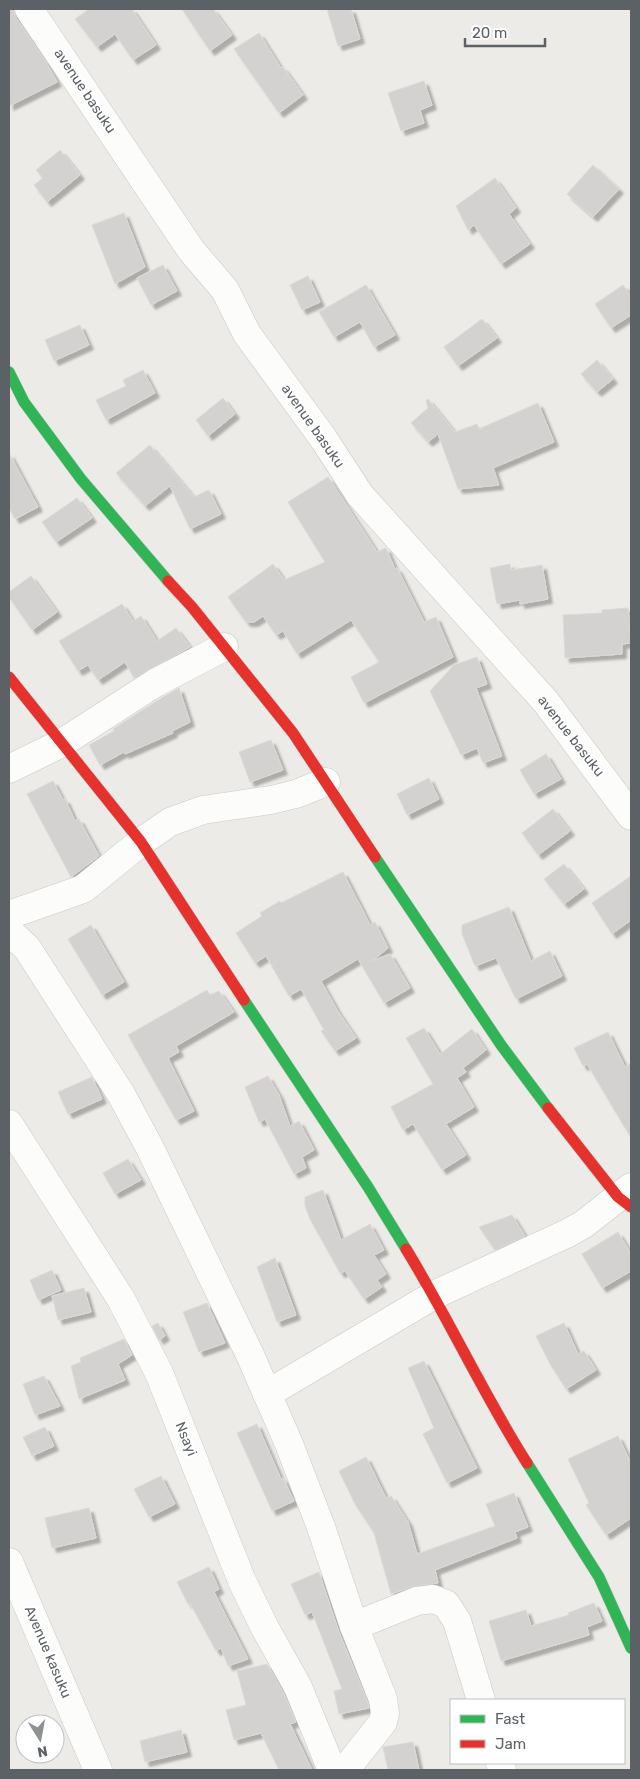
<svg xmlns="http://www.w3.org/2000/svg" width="640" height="1779" viewBox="0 0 640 1779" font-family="Rubik,sans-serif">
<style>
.building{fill:#d3d2d0;stroke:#dcdad6;filter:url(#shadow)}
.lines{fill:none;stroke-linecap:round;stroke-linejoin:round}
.street-casing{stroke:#c9c9c9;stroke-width:29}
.fast-casing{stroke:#c9c9c9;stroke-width:12}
.jam-casing{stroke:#c9c9c9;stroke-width:12}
.street{stroke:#fcfcfb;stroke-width:28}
.fast{stroke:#30b455;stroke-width:11}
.jam{stroke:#e5322d;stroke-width:11}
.labels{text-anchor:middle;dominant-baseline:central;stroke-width:4;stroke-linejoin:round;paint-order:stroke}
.street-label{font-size:14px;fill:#5c6165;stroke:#fff}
</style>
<defs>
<filter id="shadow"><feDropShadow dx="4.5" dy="4.5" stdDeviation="1" flood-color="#0004"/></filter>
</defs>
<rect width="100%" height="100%" fill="#ecebe7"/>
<!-- building -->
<g class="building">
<path d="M9 9H14L16 18 46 62 57 82 9 106Z"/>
<path d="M89 9H132L156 45 133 60 115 34 97 47 75 19Z"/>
<path d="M182 9H213L232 35 210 51Z"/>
<path d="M327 9H351L360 39 338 46Z"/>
<path d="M259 33 281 68 283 67 303 95 279 113 234 49Z"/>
<path d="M424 81 432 105 420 110 424 123 401 131 388 93Z"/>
<path d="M60 150 80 175 47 202 34 185 43 178 36 170Z"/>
<path d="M593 165 619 189 593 217 567 194Z"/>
<path d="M495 178 516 208 509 214 530 244 501 264 474 225 468 230 456 206Z"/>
<path d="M124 213 145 267 115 284 92 225Z"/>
<path d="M163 265 177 291 151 305 137 278Z"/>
<path d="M308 276 320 302 302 310 290 285Z"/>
<path d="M366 285 395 335 374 347 360 322 334 337 319 312Z"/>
<path d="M623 285 631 297V315L611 328 595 304Z"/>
<path d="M482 319 497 338 458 366 444 347Z"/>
<path d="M80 325 89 345 54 361 45 340Z"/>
<path d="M597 360 613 379 597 392 581 374Z"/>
<path d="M143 370 155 393 106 420 96 400 126 386 123 380Z"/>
<path d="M223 398 235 414 208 436 196 420Z"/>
<path d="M428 399 455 432 477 424 479 429 538 403 554 442 493 468 499 485 458 489 438 434 428 442 411 423 428 408 426 400Z"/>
<path d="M150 445 194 497 209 490 221 514 190 529 170 486 145 506 116 473Z"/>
<path d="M9 453 38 507 15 519 9 508Z"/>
<path d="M328 477 377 552 386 548 395 569 397 568 424 622 436 617 453 657 364 703 351 677 379 662 351 620 297 654 283 631 276 635 263 616 254 622H246L228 597 273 564 284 580 325 562 288 502Z"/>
<path d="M77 498 92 518 56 542 42 522Z"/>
<path d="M510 564 511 570 542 565 548 599 520 604V600L497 604 490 568Z"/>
<path d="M31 576 57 612 32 630 9 597V592Z"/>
<path d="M122 604 133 621 141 616 157 641 176 628 190 647 134 678 125 662 98 680 88 665 78 671 59 641Z"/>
<path d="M628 608 631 643 622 644V654L565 658 563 615 602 613V610Z"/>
<path d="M477 657 487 684 476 688 502 756 483 763 477 748 461 755 430 691 454 665Z"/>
<path d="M179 688 190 722 172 731 173 733 125 754 124 752 100 765 89 745 114 731 113 729 163 697Z"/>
<path d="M271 740 283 770 250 782 239 752Z"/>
<path d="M546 754 561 779 534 794 520 770Z"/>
<path d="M429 778 439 799 407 815 397 794Z"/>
<path d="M53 781 63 800 65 799 75 821 79 819 99 856 71 877 27 794Z"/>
<path d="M553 809 570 831 538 855 522 833Z"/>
<path d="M564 864 584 889 564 904 544 879Z"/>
<path d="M343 872 370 925 375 922 388 948 372 961 390 954 410 988 384 1003 358 959 321 981 337 1010 356 1038 335 1051 321 1031 324 1030 301 989 289 996 266 956 255 963 236 933 262 916 260 913 280 901 281 903Z"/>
<path d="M631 876V920L612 934 592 903Z"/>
<path d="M509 907 531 961 550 951 562 976 516 999 496 958 475 966 462 934V925Z"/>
<path d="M91 925 124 982 102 995 68 939Z"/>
<path d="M207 990 210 995 219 991 234 1012 176 1046 179 1052 168 1058 194 1111 176 1120 128 1035Z"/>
<path d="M424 1028 440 1054 472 1029 486 1050 463 1068 466 1072 457 1078 474 1107 446 1124 466 1155 442 1170 413 1124 403 1130 391 1107 433 1084 406 1038Z"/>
<path d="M608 1032 625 1067 631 1063V1138L587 1064 583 1066 574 1048Z"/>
<path d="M268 1076 279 1095 290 1126 299 1121 314 1150 302 1157 306 1168 294 1174 265 1119 259 1122 245 1087Z"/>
<path d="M92 1077 102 1099 68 1114 58 1092Z"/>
<path d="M128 1159 141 1180 115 1194 103 1173Z"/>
<path d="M323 1190 341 1240 370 1224 384 1250 374 1255 386 1274 377 1280 382 1287 364 1299 345 1271 340 1273 310 1219 305 1206V1197Z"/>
<path d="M512 1215 525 1236 495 1250 479 1227Z"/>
<path d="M618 1232 631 1254V1271L602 1288 582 1254Z"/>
<path d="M275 1258 296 1315 277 1322 257 1267Z"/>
<path d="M52 1270 61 1290 38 1300 30 1280Z"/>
<path d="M84 1288 91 1312 58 1320 52 1296Z"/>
<path d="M207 1303 225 1343 199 1352 183 1312Z"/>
<path d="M158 1323 165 1336 159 1340 152 1326Z"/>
<path d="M564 1323 578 1354 584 1351 596 1370 566 1389 550 1364 536 1336Z"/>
<path d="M124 1339 132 1355 118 1364 125 1380 79 1399 71 1366 81 1362 80 1358Z"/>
<path d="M424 1361 477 1468 447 1483 423 1434 434 1428 408 1368Z"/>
<path d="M44 1376 60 1406 35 1415 23 1384Z"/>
<path d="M257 1424 281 1479 283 1478 294 1501 272 1511 237 1433Z"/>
<path d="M45 1427 54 1446 32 1456 23 1437Z"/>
<path d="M618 1436 631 1463V1518L606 1535 586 1505 589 1503 568 1459Z"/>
<path d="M366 1457 386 1498 391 1496 408 1522 417 1554 495 1526 486 1504 514 1493 528 1527 515 1532 517 1538 435 1570 438 1583 415 1586 391 1594 374 1533 355 1504 339 1471Z"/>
<path d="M161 1476 175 1504 149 1517 134 1489Z"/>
<path d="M89 1508 96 1538 52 1548 45 1518Z"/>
<path d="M209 1567 219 1589 214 1592 248 1659 228 1666 221 1648 216 1651 190 1603 188 1604 177 1582Z"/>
<path d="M319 1572 339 1632 368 1703 369 1708 339 1714 334 1691 342 1689 312 1612 305 1615 291 1584Z"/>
<path d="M594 1603 602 1621 587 1627 589 1635 501 1661 489 1621 526 1610 531 1626 569 1615 568 1613Z"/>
<path d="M267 1664 284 1694 296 1722 290 1724 312 1770H279L261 1733 234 1740 226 1710 246 1705 237 1671Z"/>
<path d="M181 1730 187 1752 145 1762 140 1741Z"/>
<path d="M413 1742 419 1770H388L383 1747Z"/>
</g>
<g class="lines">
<!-- street casing -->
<g class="street-casing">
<g id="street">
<path d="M29 9 191 250 225 290 247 334 323 438 360 495 546 702 631 816"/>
<path d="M9 769 62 743 155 683 224 647"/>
<path d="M9 915 83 889 141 842 170 822 203 810 271 800 296 794 326 782"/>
<path d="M9 933 13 935 27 948 121 1094 150 1148 251 1357 289 1444 321 1527 354 1626 383 1699 385 1713 383 1722 345 1770"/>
<path d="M9 1124 121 1299 159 1373 242 1581 265 1628 298 1687 332 1770"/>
<path d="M267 1394 434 1295 568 1233 584 1224 631 1187"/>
<path d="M9 1562 98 1770"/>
<path d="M354 1626 417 1601 433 1599 446 1604 457 1621 481 1700"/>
<path d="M500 1763 502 1770"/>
</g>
</g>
<!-- fast casing -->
<g class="fast-casing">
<g id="fast">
<path d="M9 372 24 402 81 479 168 581"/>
<path d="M375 857 501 1045 548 1108"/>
<path d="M244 1000 368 1187 406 1249"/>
<path d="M527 1463 599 1577 631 1648"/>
</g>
</g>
<!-- jam casing -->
<g class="jam-casing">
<g id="jam">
<path d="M168 581 192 607 293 733 375 857"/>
<path d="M9 677 141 842 244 1000"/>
<path d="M548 1108 618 1197 631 1207"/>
<path d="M406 1249C449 1319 483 1394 527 1463"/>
</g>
</g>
<!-- street -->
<use href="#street" class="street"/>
<!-- fast -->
<use href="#fast" class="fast"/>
<!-- jam -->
<use href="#jam" class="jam"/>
</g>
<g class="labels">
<!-- street labels -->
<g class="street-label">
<text transform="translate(85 91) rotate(56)">avenue basuku</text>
<text transform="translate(313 426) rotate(55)">avenue basuku</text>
<text transform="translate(571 736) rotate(52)">avenue basuku</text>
<text transform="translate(186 1439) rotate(68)">Nsayi</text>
<text transform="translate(48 1652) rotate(67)">Avenue kasuku</text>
</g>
</g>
<!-- border -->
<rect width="640" height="1779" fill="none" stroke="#5c6165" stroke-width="20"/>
<!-- legend -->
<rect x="450" y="1699" width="175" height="65" fill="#ffffff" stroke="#bec0c1"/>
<rect x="460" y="1715" width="25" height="8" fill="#30b455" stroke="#bec0c1"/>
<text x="495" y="1724" font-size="15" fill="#5c6165">Fast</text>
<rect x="460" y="1740" width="25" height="8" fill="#e5322d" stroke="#bec0c1"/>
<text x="495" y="1749" font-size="15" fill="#5c6165">Jam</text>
<!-- north arrow -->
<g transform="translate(40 1739) rotate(169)"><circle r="24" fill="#ffffff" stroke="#bec0c1"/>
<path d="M0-4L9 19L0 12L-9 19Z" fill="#8e9192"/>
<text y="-8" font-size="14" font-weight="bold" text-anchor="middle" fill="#5c6165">N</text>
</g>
<!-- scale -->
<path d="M465 38v8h80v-8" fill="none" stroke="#5c6165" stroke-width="2.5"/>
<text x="472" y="38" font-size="15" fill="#5c6165" stroke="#ffffff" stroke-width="4" paint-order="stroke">20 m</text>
</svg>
